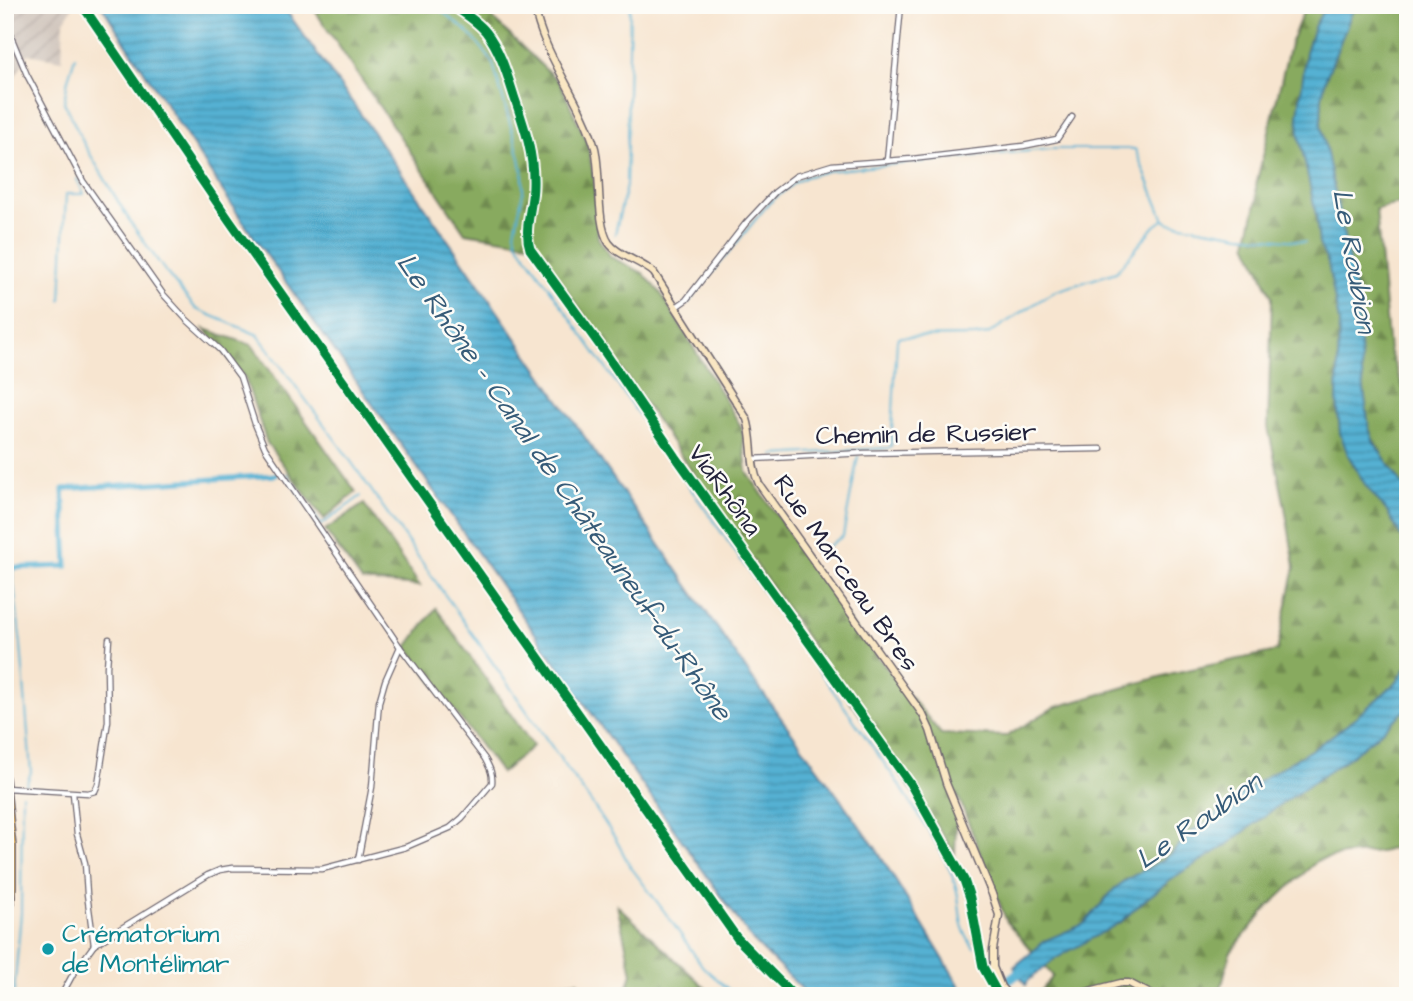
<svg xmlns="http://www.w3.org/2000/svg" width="1413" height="1001" viewBox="0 0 1413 1001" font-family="'Architects Daughter',sans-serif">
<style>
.industrial{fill:url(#industrial-furrows)}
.forest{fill:url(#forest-firs);stroke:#55664d;stroke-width:2}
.water{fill:url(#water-rules);stroke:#3c6a87;stroke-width:2}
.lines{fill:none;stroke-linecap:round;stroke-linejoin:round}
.stream{stroke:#55b1d3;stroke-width:2}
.canal{stroke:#55b1d3;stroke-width:5}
.river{stroke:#55b1d3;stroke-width:10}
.street-casing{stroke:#6d666f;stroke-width:7}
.secondary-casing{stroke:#6d666f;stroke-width:9}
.primary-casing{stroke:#6d666f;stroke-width:10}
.street{stroke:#fff;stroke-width:4.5}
.secondary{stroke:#fae7c3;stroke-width:6}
.primary{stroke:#f3c26a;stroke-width:7}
.cycleway-casing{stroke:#fdfcf7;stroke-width:13}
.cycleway{stroke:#00873e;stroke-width:9}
.culture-dot{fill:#0f9aa8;stroke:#fdfcf7;stroke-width:2.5}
.labels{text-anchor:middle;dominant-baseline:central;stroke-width:5;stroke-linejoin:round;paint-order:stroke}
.street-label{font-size:26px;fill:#22223b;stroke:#fdfcf7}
.culture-label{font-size:26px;fill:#0d838f;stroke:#fdfcf7;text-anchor:start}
.water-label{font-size:28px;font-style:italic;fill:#365b78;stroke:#fdfcf7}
</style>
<defs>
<pattern id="industrial-furrows" width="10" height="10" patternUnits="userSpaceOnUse" patternTransform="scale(1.75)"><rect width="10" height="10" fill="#cec2b9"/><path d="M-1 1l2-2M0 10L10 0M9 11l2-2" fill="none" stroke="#b1a6a0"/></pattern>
<pattern id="forest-firs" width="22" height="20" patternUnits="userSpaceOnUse" patternTransform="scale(1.75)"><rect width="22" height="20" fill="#88aa5f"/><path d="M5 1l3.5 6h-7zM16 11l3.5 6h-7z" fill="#6f8a50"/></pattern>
<pattern id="water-rules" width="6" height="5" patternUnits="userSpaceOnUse" patternTransform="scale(1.75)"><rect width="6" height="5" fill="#55b1d3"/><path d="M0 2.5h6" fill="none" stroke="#4690ac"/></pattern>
</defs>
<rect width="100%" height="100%" fill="#fdfcf7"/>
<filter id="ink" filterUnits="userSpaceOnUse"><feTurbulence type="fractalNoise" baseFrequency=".0143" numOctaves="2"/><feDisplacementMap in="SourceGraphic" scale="14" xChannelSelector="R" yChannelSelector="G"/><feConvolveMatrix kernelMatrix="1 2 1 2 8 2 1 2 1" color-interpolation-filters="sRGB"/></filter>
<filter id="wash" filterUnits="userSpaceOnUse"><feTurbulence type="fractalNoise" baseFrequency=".00686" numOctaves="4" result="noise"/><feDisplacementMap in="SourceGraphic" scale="28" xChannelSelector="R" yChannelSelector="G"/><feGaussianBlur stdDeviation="1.57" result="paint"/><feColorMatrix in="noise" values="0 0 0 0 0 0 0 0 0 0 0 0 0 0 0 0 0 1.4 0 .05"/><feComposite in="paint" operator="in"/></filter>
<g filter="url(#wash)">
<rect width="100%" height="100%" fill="#f7e5d0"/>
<!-- industrial -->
<path class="industrial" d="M5 5H74L64 21 62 60 28 54 14 79H5Z"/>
<!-- forest -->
<g class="forest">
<path d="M311 5H483L488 14 560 83 587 142 594 179 598 238 611 257 643 273 660 292 742 428 747 472 854 628 941 734 1007 736 1053 708 1173 673 1277 651 1295 567 1285 507 1268 427 1272 297 1247 243 1257 200 1256 185 1290 44 1306 5H1408V202L1376 209 1389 350 1408 400V844L1381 852 1344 855 1318 860 1267 908 1230 953 1219 996H1037L1053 976 1007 922 957 793 955 853 535 244 465 233Z"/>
<path d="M205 329 252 345 356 492 324 519 267 443 245 378Z"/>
<path d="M364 504 420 586 362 581 325 530Z"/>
<path d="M436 608 533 746 501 773 407 647Z"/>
<path d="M617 905 714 996H625L632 973Z"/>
<path d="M578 981 590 996H504V990Z"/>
</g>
<!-- water -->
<g class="water">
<path d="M101 5H282L357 109 752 678 875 847 966 996H809L753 941 241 219Z"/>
<path d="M1326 5H1355L1326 78 1322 97 1321 124 1357 300 1362 374 1369 428 1374 442 1408 493V548L1386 510 1366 486 1348 455 1340 433 1337 401 1339 322 1328 263 1319 244 1316 215 1299 135 1298 116 1306 52 1314 27Z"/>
<path d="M1408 665V708L1375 737 1347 759 1274 809 1224 847 1179 874 1141 903 1121 922 1055 959 1028 981 1026 985 1014 967 1046 940 1084 924 1115 888 1131 877 1161 861 1172 853 1191 832 1207 822 1245 791 1270 774 1316 747 1348 724 1397 682Z"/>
</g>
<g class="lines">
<!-- stream -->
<g class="stream">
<path d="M433 5C458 23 477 37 493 64L520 158 523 175V192L515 232 517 242 903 790C920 819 943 848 954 881 964 907 954 922 974 948"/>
<path d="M75 57 68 79 64 102 84 144 131 223 165 271 196 309 258 335 345 453 595 808 615 838 630 866 667 915 703 967 736 996"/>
<path d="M615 234 626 186 630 5"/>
<path d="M61 300 66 194H84L77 179"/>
<path d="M687 304 768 204 794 183 805 177 827 171 1050 149H1135L1164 220 1170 223 1241 235 1305 242"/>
<path d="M774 455 888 448 891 447 897 340 899 337 975 336 988 334 1053 292 1116 272 1155 226 1163 220"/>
<path d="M286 474 321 525 361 496"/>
<path d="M821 551 843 536 858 456"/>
<path d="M12 568 21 645 31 772 26 785"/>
<path d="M12 996 14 992 21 913 22 794"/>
</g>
<!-- canal -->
<path class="canal" d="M6 568 67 566 63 489 276 475"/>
<!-- river -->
<path class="river" d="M1006 982 1028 966"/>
</g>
</g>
<g filter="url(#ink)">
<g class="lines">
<!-- street casing -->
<g class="street-casing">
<g id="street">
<path d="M6 5 10 18V34L27 75 83 181 163 294 186 319 220 350 240 377 255 424 265 448 400 647 385 681 379 702 372 787 358 860"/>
<path d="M887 161 901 5"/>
<path d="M676 307 686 300 746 223 775 192 796 176 832 165 912 159 1023 146 1057 139 1072 117"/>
<path d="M752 459 864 453 1101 449"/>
<path d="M6 788 88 793 95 791 98 784 108 721 107 667 109 639"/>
<path d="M73 793 77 834 85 863 87 894 94 945"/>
<path d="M61 996 73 974 94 945 208 875 220 870 232 868 322 869 406 847 450 828 462 818 492 783C493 773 489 767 485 759L400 647"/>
</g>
</g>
<!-- secondary casing -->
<g class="secondary-casing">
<g id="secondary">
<path d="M534 5C543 56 581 99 595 148 601 173 596 225 609 243 618 256 641 261 654 273L747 419C754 440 749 463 759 484L923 715 930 730 946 783 992 894 999 915 993 950V967L1001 987 1009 996"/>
<path d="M1070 996 1121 983H1129L1154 996"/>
</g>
</g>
<!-- primary casing -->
<g class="primary-casing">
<path id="primary" d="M5 778 12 847V887L5 958"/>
</g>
<!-- street -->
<use href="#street" class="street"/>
<!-- secondary -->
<use href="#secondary" class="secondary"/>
<!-- primary -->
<use href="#primary" class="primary"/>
<!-- cycleway casing -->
<g class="cycleway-casing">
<g id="cycleway">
<path d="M81 5 87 12 229 220 737 938 794 996"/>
<path d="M452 5C464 13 477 21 486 32 500 50 507 74 514 96 524 126 534 153 533 185 533 207 523 228 530 249L604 351 676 457 911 785 964 880 970 898 983 967 999 996"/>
</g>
</g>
<!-- cycleway -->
<use href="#cycleway" class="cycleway"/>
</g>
</g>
<!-- markers -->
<circle class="culture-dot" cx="48" cy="949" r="7"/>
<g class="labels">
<!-- street labels -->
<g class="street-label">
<text transform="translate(926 434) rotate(-1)">Chemin de Russier</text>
<text transform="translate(725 490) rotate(54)">ViaRhôna</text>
<text transform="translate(846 573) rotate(55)">Rue Marceau Bres</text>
</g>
<!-- culture labels -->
<g class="culture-label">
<text x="62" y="934">Crématorium<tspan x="62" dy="30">de Montélimar</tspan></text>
</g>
<!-- water labels -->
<g class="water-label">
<text transform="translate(1354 261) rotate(80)">Le Roubion</text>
<text transform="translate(564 487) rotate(55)">Le Rhône - Canal de Châteauneuf-du-Rhône</text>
<text transform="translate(1199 821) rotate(-35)">Le Roubion</text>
</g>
</g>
<!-- margin -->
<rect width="1413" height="1001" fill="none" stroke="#fdfcf7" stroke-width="28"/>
</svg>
